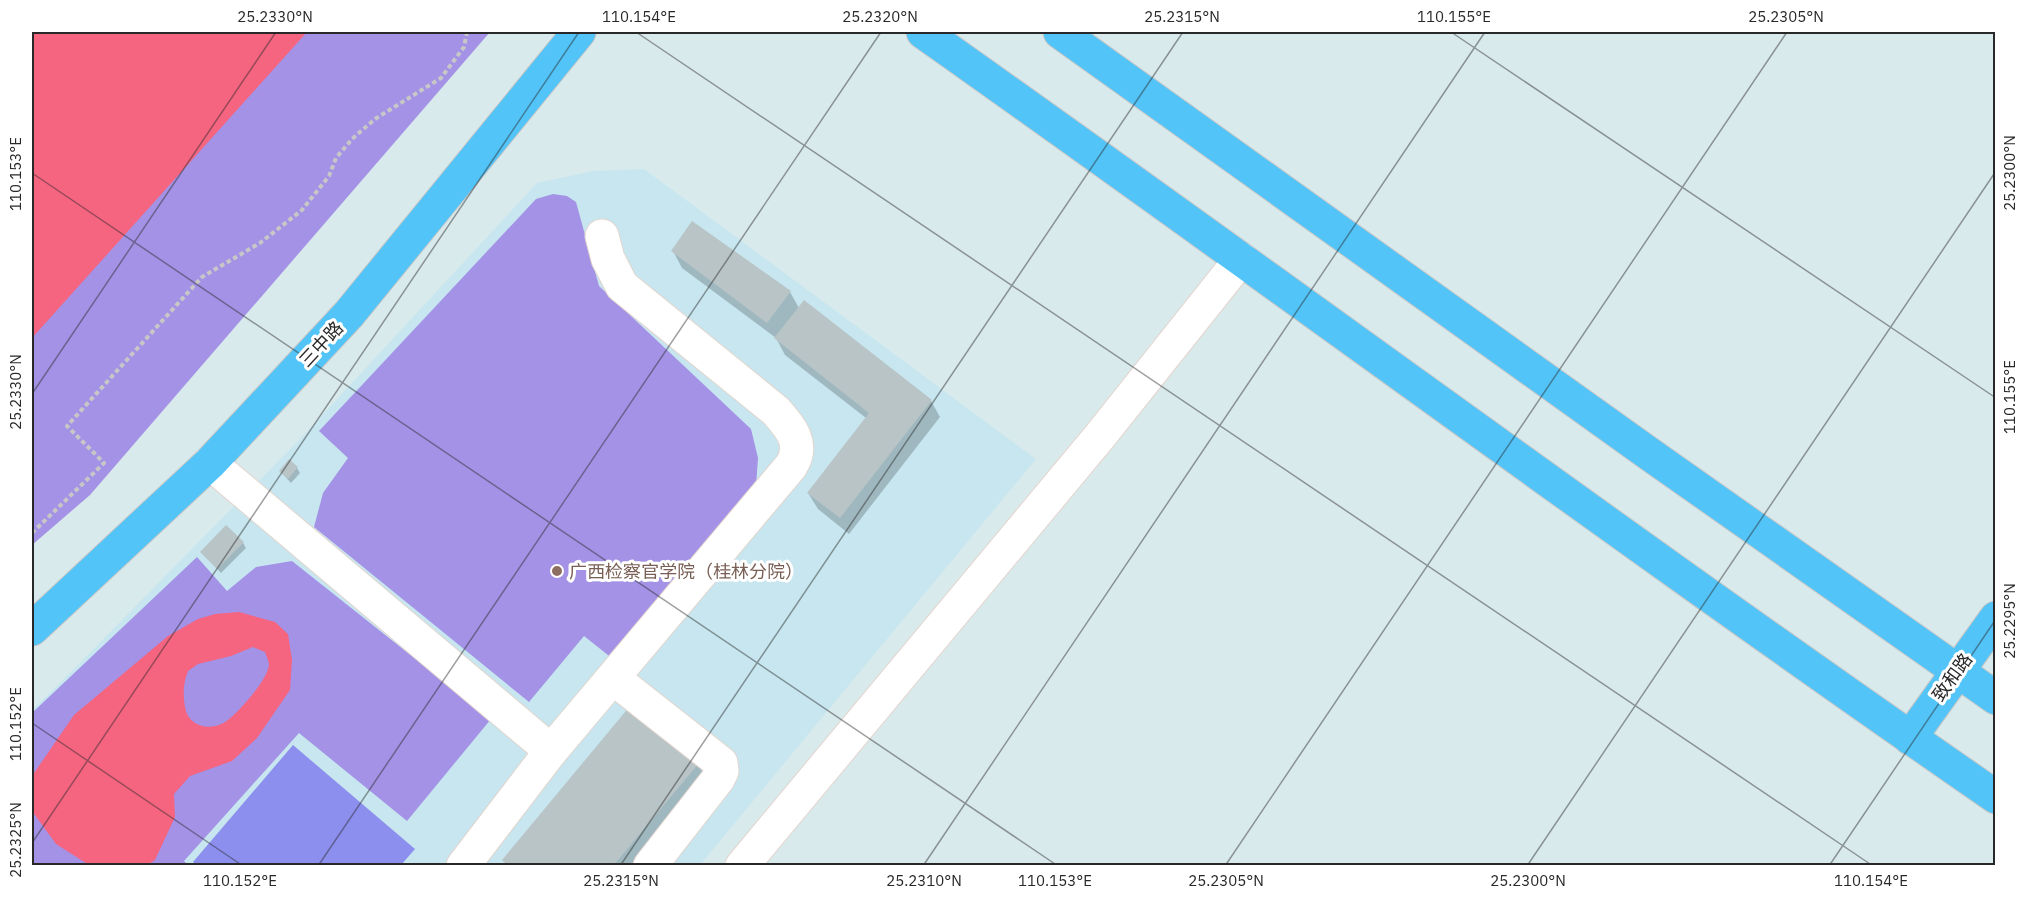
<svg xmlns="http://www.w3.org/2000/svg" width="2027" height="897" viewBox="0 0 2027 897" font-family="'IBM Plex Sans','Noto Sans SC',sans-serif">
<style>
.education{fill:#c7e6ef}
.green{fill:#a392e6}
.pitch{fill:#8c8fee}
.water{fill:#f56580;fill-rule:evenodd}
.shadow{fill:#0003}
.building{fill:#b9c4c7}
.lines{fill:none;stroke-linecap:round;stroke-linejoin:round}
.minor-casing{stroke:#e3d5ce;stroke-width:35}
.major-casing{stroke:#c7c7c7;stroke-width:35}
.path{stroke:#c7c7c7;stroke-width:4;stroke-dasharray:4.5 3;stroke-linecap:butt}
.minor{stroke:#fff;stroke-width:33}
.major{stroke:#52c4f8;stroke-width:33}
.ticks{fill:none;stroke:#282828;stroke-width:1.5;stroke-opacity:0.45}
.education-dot{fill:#8d6e63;stroke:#fff;stroke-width:2}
.labels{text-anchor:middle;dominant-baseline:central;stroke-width:6;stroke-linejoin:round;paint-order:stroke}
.street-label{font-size:18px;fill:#282828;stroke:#fff}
.education-label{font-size:18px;fill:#785e54;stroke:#fff;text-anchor:start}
.neatline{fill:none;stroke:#282828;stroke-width:2}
.ticks-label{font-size:15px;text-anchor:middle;fill:#282828}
</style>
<rect width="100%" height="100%" fill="#d9eaec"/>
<!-- education -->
<path class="education" d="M644 169 1036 459 700 865 32 866V710L61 682 301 438 537 183 593 171Z"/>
<!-- green -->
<g class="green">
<path d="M32 32H490L90 495 32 545Z"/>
<path d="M553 194 567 196 576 202 599 286 751 429 758 458 756 486 613 659 584 636 529 702 314 527 323 493 348 458 319 431 536 199Z"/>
<path d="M197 557 227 591 256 567 292 561 491 719 407 821 299 733 184 861 188 865 32 866V713Z"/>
</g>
<!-- pitch -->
<path class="pitch" d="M293 745 415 849 401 865 198 866 193 862Z"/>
<!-- water -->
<g class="water">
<path d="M32 32H307L32 338Z"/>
<path d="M239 612 275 622 288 634 292 660 290 690 257 738 232 761 190 776 174 794 175 817 155 860 147 865H89L56 844 32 811V776L74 715 168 636 198 619 215 614ZM253 647 265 652C266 655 269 661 269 665 267 681 240 710 228 720 213 732 188 728 185 707 183 694 183 684 188 671L198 664 231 656Z"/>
</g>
<!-- shadow -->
<g class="shadow">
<path d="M673 251 790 292 799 308 931 401 940 417 849 534 818 509 808 493 866 418 785 355 776 338 682 268Z"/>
<path d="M297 468 300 473 291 483 280 471Z"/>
<path d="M243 543 246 548 221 573 202 552Z"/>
<path d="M698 764 707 780 636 866H507L504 860Z"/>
</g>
<!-- building -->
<g class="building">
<path d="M692 221 791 291 767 323 671 251Z"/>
<path d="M804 300 932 400 840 518 807 493 869 413 774 338Z"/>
<path d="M289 459 298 467 288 479 279 471Z"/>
<path d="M226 525 244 542 217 569 200 552Z"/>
<path d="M630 706 699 763 613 866H508L502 860Z"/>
</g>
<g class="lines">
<!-- minor casing -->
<g class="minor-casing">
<g id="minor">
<path d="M210 463 551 751 791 466C805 444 791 428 776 411L622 286 608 259 602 236"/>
<path d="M613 678 721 763 722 771 718 779 650 866"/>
<path d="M463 866 551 751"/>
<path d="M742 866 1100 436 1241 259"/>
</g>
</g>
<!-- major casing -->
<g class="major-casing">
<g id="major">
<path d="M923 32C1281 285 1634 547 1996 797"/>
<path d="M1060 32 1648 453 1996 698"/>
<path d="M32 629 210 463 349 314 579 32"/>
<path d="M1910 738 1996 618"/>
</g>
</g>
<!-- path -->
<path class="path" d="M32 533 104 463 67 426 202 277 260 243 302 210 329 176 336 158 352 139 375 119 441 78 464 47 467 32"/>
<!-- minor -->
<use href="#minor" class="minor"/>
<!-- major -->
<use href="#major" class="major"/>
</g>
<!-- ticks -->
<path class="ticks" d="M636 32 1873 866M1451 32 1996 398M32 173 1058 866M32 394 276 32M32 723 243 866M32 843 579 32M318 866 881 32M620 866 1183 32M923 866 1485 32M1225 866 1787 32M1527 866 1996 171M1829 866 1996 619"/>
<!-- markers -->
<circle class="education-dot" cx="557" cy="571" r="6"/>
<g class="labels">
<!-- street labels -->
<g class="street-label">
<text transform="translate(321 344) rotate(-47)">三中路</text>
<text transform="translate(1952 677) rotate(-54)">致和路</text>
</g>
<!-- education labels -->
<g class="education-label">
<text x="569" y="571">广西检察官学院（桂林分院）</text>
</g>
</g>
<!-- border -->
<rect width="2027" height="897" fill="none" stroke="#ffffff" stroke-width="66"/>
<rect x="33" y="33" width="1961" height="831" class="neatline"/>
<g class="ticks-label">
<text x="275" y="22">25.2330°N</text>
<text x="639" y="22">110.154°E</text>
<text x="880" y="22">25.2320°N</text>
<text x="1182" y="22">25.2315°N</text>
<text x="1454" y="22">110.155°E</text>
<text x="1786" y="22">25.2305°N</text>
<text transform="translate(2010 173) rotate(-90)" y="5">25.2300°N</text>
<text transform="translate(16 174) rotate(-90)" y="5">110.153°E</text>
<text transform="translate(16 392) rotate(-90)" y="5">25.2330°N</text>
<text transform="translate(2010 397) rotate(-90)" y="5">110.155°E</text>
<text transform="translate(2010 621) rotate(-90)" y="5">25.2295°N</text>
<text transform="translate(16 724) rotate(-90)" y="5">110.152°E</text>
<text transform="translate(16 840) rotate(-90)" y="5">25.2325°N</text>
<text x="240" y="886">110.152°E</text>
<text x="621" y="886">25.2315°N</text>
<text x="924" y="886">25.2310°N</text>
<text x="1055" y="886">110.153°E</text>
<text x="1226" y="886">25.2305°N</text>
<text x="1528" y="886">25.2300°N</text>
<text x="1871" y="886">110.154°E</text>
</g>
</svg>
